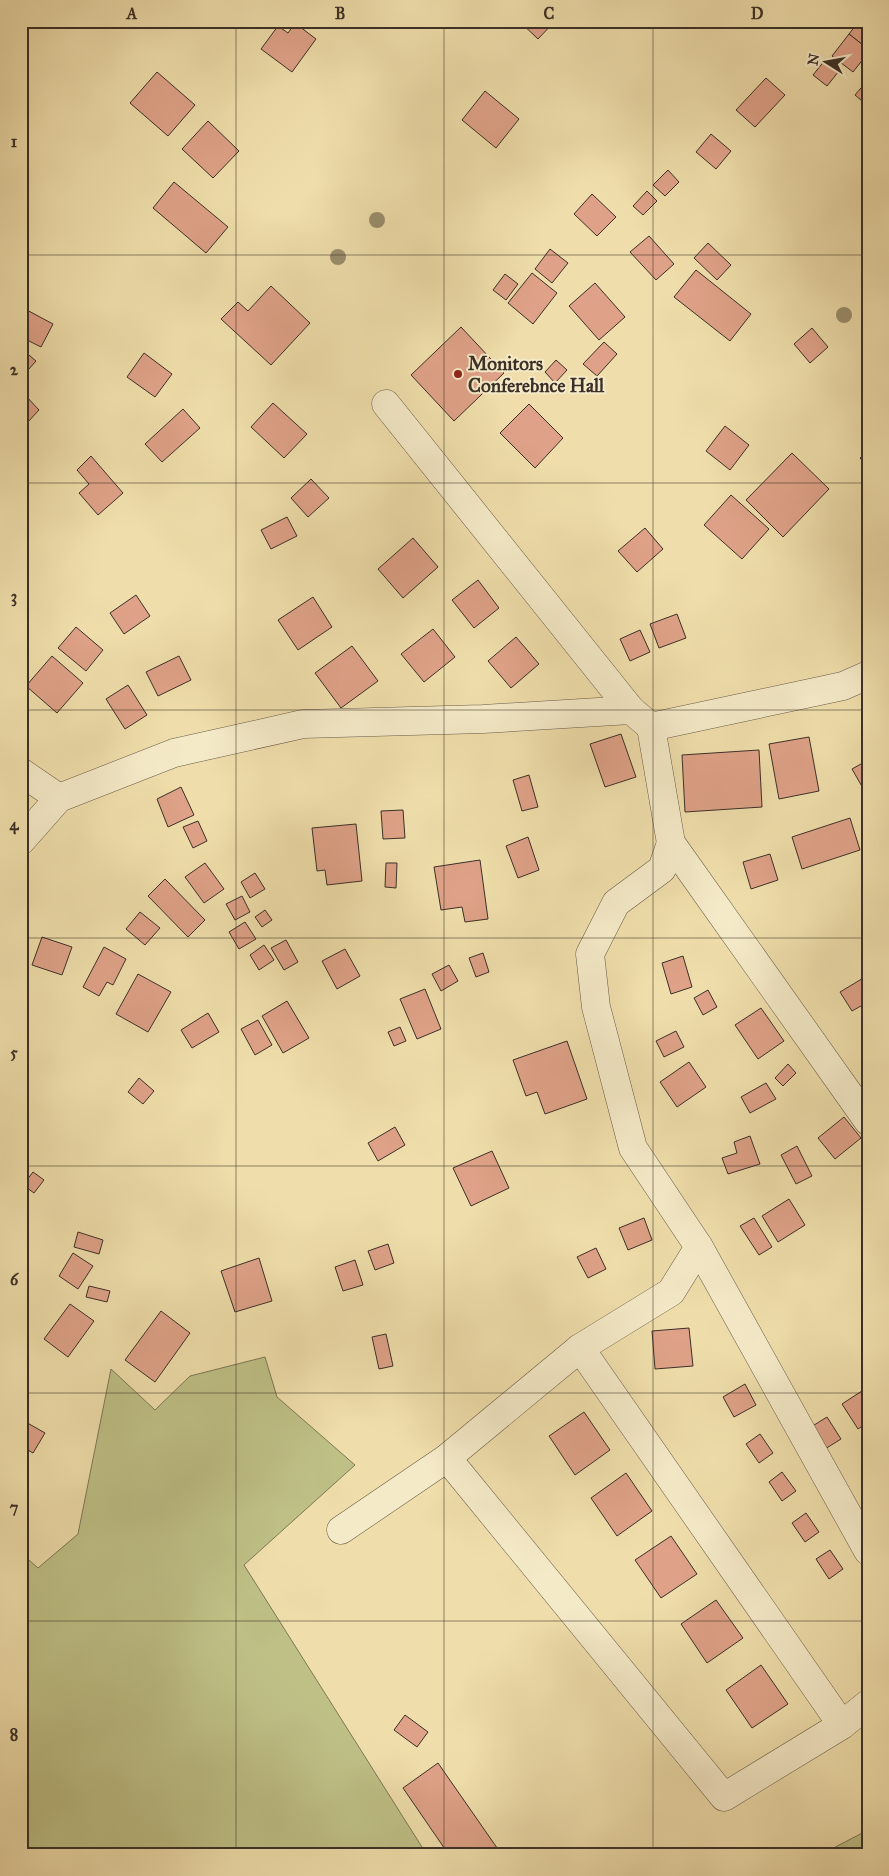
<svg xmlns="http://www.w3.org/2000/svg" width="889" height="1876" viewBox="0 0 889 1876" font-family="'IM FELL Great Primer',serif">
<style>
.green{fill:#bec086;stroke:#7c7856}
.building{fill:#dfa288;stroke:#3b3027}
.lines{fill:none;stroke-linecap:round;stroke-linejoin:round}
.street-casing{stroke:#685c48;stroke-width:29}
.street{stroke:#f5eac8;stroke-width:28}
.tree{fill:#9a8e6d}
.grid{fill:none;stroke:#3b3027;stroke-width:1;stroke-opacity:0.55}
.poi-dot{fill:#8f2418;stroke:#f5eac8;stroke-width:2}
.labels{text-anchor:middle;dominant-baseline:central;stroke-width:4;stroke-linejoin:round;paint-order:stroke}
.poi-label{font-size:19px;font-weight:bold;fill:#3b3027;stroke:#f5eac8;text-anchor:start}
.neatline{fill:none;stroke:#3b3027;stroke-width:2}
.grid-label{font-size:16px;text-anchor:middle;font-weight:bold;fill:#3b3027}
</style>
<rect width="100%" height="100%" fill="#efdeab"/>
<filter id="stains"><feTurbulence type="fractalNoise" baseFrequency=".004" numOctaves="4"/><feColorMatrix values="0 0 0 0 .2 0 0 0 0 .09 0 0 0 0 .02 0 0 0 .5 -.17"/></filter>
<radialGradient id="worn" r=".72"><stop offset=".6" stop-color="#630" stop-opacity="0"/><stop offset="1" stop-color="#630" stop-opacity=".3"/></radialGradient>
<!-- green -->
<g class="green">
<path d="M265 1357 277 1397 355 1465 244 1565 427 1855H21V1553L38 1568 78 1534 111 1369 155 1410 190 1376Z"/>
<path d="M868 1830V1855H820Z"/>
</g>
<!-- building -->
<g class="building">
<path d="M519 21H555L538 39Z"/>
<path d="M859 21H868V49L849 34Z"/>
<path d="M295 23 316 39 292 72 261 49 278 26 288 33Z"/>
<path d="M849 34 868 49V53L853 72 832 56Z"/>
<path d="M825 60 839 71 827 86 813 75Z"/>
<path d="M157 72 195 105 168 136 130 103Z"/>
<path d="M766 78 785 95 755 127 736 110Z"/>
<path d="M867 81H868V106L855 95Z"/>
<path d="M485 91 519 119 496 148 462 120Z"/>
<path d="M208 121 239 151 213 178 182 149Z"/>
<path d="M711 134 731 151 716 169 696 152Z"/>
<path d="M668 170 679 182 665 196 653 185Z"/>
<path d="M174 182 228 227 206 253 153 208Z"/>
<path d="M647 191 657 201 643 215 633 206Z"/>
<path d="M592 194 616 217 597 236 574 214Z"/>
<path d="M649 236 674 264 656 280 630 252Z"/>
<path d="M708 243 731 265 717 280 694 258Z"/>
<path d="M550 249 568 263 552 283 535 269Z"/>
<path d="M696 270 751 314 730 341 674 297Z"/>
<path d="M532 273 557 293 533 324 508 303Z"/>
<path d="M505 274 518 284 506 300 493 290Z"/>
<path d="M595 283 625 317 599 340 569 306Z"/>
<path d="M271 286 310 323 271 365 221 319 238 302 248 311Z"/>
<path d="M25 309 53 324 41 347 21 337V316Z"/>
<path d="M461 327 504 373 454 421 411 375Z"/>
<path d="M812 328 828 347 810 363 794 344Z"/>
<path d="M604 342 617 354 597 376 583 364Z"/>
<path d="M23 350 36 361 21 378V352Z"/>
<path d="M144 353 172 374 155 397 127 377Z"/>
<path d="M556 360 567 370 555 383 545 372Z"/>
<path d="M25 395 39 410 27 423 21 417V398Z"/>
<path d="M273 403 307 434 284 458 251 427Z"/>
<path d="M529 404 563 438 535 468 500 433Z"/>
<path d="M183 409 200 428 162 462 145 444Z"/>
<path d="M725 426 749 445 730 470 706 451Z"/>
<path d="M868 452V467L860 458Z"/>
<path d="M792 453 829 489 783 537 746 500Z"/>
<path d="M91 456 123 493 98 515 79 493 89 484 77 470Z"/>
<path d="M311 479 329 498 308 517 291 498Z"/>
<path d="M731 495 769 529 742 559 704 525Z"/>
<path d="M868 497V510L862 502Z"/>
<path d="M287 517 297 536 271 549 261 530Z"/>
<path d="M645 528 663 549 637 572 618 551Z"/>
<path d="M413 538 438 567 403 598 378 569Z"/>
<path d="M478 580 499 608 474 628 452 600Z"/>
<path d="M136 595 150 616 124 634 110 613Z"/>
<path d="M313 597 332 627 298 650 278 620Z"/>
<path d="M677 614 686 638 659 648 650 624Z"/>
<path d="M76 627 103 650 86 671 58 648Z"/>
<path d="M433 629 455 657 424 682 401 654Z"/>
<path d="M640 630 650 652 630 661 620 639Z"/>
<path d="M516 637 539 664 511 688 488 661Z"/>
<path d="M352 646 378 681 341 708 315 673Z"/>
<path d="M52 656 83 683 57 713 26 686Z"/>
<path d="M179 656 191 680 158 696 146 672Z"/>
<path d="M128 685 147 715 125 729 106 699Z"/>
<path d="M621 734 636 777 605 787 590 744Z"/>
<path d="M809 737 819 791 779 799 769 744Z"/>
<path d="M759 750 762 807 685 812 682 755Z"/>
<path d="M868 760V797L852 769Z"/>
<path d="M529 775 538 807 522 811 513 780Z"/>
<path d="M181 787 194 815 168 827 157 799Z"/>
<path d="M403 810 405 838 383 839 381 811Z"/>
<path d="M850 818 860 850 802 869 792 837Z"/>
<path d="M198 821 207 841 193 848 183 827Z"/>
<path d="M356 824 362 881 327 885 325 870 317 871 312 828Z"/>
<path d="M528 837 539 870 518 878 506 846Z"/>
<path d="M770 854 778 880 751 889 743 862Z"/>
<path d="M480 860 488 919 465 922 462 907 441 910 434 867Z"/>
<path d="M205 863 224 889 204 903 185 877Z"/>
<path d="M386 863H397L396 888 385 887Z"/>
<path d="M255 873 265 889 250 898 241 882Z"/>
<path d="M165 879 205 920 188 937 148 896Z"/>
<path d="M242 896 250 912 235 920 226 904Z"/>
<path d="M265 910 272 920 262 927 255 917Z"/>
<path d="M140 912 160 928 145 945 126 929Z"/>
<path d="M245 922 256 939 239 949 229 932Z"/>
<path d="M42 937 72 947 62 975 32 965Z"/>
<path d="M286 940 298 962 284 970 271 948Z"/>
<path d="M264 945 274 960 259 970 250 955Z"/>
<path d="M104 947 126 959 113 985 107 982 99 996 83 987Z"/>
<path d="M345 949 360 976 337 989 322 961Z"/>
<path d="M483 953 489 972 476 977 469 958Z"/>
<path d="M683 956 692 987 671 994 662 963Z"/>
<path d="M449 965 458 981 441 991 432 974Z"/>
<path d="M138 974 171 992 148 1032 116 1014Z"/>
<path d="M865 977 868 983V1002L852 1011 840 992Z"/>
<path d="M425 989 441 1029 417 1039 400 999Z"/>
<path d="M708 990 717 1007 703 1015 694 998Z"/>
<path d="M287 1001 309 1038 283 1053 262 1016Z"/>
<path d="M761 1008 784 1041 758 1059 735 1025Z"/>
<path d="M208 1013 219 1032 192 1048 181 1030Z"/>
<path d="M258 1020 272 1045 255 1055 241 1029Z"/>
<path d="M400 1027 406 1041 394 1046 388 1032Z"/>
<path d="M676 1031 684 1047 664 1057 656 1041Z"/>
<path d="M567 1041 587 1099 545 1114 537 1092 526 1096 513 1060Z"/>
<path d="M689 1062 706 1087 677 1107 660 1082Z"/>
<path d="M788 1064 796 1073 783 1086 775 1078Z"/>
<path d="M139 1078 154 1091 143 1104 128 1092Z"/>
<path d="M766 1083 776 1099 750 1113 741 1097Z"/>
<path d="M844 1117 861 1138 835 1159 818 1138Z"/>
<path d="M395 1127 405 1145 378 1161 368 1143Z"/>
<path d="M750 1136 760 1164 728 1174 722 1158 737 1153 734 1142Z"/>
<path d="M797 1146 812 1176 796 1184 781 1155Z"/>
<path d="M492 1151 509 1188 471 1206 453 1168Z"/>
<path d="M33 1172 44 1180 34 1193 23 1185Z"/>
<path d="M789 1199 805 1225 778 1242 762 1216Z"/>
<path d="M644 1218 652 1240 628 1250 619 1228Z"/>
<path d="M754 1218 772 1247 759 1255 740 1226Z"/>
<path d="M78 1232 103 1240 99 1254 74 1247Z"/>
<path d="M388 1244 394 1263 375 1270 368 1251Z"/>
<path d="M596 1248 606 1269 588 1278 577 1257Z"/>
<path d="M73 1253 93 1266 78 1289 59 1276Z"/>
<path d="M259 1258 272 1301 235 1312 221 1271Z"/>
<path d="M355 1260 363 1285 343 1291 335 1267Z"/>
<path d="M89 1286 110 1291 107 1302 86 1297Z"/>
<path d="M70 1304 94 1321 68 1357 44 1339Z"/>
<path d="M161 1311 190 1333 155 1382 125 1360Z"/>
<path d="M689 1328 693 1366 655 1369 652 1331Z"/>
<path d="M386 1334 393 1366 379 1369 372 1337Z"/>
<path d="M745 1384 756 1405 734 1417 723 1397Z"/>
<path d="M868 1387V1422L858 1429 842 1404Z"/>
<path d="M584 1412 610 1450 575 1475 549 1436Z"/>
<path d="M827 1417 841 1439 825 1449 811 1427Z"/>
<path d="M24 1421 45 1433 33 1453 21 1446V1425Z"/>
<path d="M760 1434 773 1453 759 1463 746 1444Z"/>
<path d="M782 1472 796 1491 782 1501 769 1482Z"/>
<path d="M626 1473 652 1511 617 1536 591 1498Z"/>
<path d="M806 1513 819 1532 805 1542 792 1523Z"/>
<path d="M671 1536 697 1574 661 1598 635 1560Z"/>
<path d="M830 1550 843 1569 829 1579 816 1559Z"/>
<path d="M716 1600 743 1638 707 1663 681 1624Z"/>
<path d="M761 1665 788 1704 752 1728 726 1690Z"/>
<path d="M405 1715 428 1732 417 1747 394 1730Z"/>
<path d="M438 1763 502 1855H449L403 1788Z"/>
</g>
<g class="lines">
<!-- street casing -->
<g class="street-casing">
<g id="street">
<path d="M386 404 631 710"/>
<path d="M651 727 671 843 868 1121"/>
<path d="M21 772 59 798"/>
<path d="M21 841 59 798 174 753 303 724 483 719 631 710 651 727 843 686 868 675"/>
<path d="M699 1247 868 1551"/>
<path d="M580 1348 842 1725"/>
<path d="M447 1458 724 1797 842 1725 868 1704"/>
<path d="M341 1530 447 1458 580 1348 671 1292 699 1247 633 1148 596 1007 590 954 616 903 662 869 671 843"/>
</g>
</g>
<!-- street -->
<use href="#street" class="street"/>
</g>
<!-- trees -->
<g class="tree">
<circle cx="377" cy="220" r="8"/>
<circle cx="338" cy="257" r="8"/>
<circle cx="844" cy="315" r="8"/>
</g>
<!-- grid -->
<path class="grid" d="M236 21V1855M444 21V1855M653 21V1855M21 255H868M21 483H868M21 710H868M21 938H868M21 1166H868M21 1393H868M21 1621H868"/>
<!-- markers -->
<circle class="poi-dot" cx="458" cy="374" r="5"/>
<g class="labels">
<!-- poi labels -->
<g class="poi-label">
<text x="468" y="363">Monitors<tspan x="468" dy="22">Conferebnce Hall</tspan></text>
</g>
</g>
<!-- margin -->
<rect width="889" height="1876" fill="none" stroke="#efdeab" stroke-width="55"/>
<!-- north arrow -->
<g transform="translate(826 62) rotate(281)" stroke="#f5eac8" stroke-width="4" paint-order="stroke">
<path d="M0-4L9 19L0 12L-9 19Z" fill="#3b3027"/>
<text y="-8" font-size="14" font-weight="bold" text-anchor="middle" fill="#3b3027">N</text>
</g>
<rect x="28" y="28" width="834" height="1820" class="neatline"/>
<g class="grid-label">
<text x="132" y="19">A</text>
<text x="340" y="19">B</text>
<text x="549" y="19">C</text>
<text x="757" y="19">D</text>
<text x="14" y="147">1</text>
<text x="14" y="375">2</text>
<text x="14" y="602">3</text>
<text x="14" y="830">4</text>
<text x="14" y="1058">5</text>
<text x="14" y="1285">6</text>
<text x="14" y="1513">7</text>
<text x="14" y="1740">8</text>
</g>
<rect width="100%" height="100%" filter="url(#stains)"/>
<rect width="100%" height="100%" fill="url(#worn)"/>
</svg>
